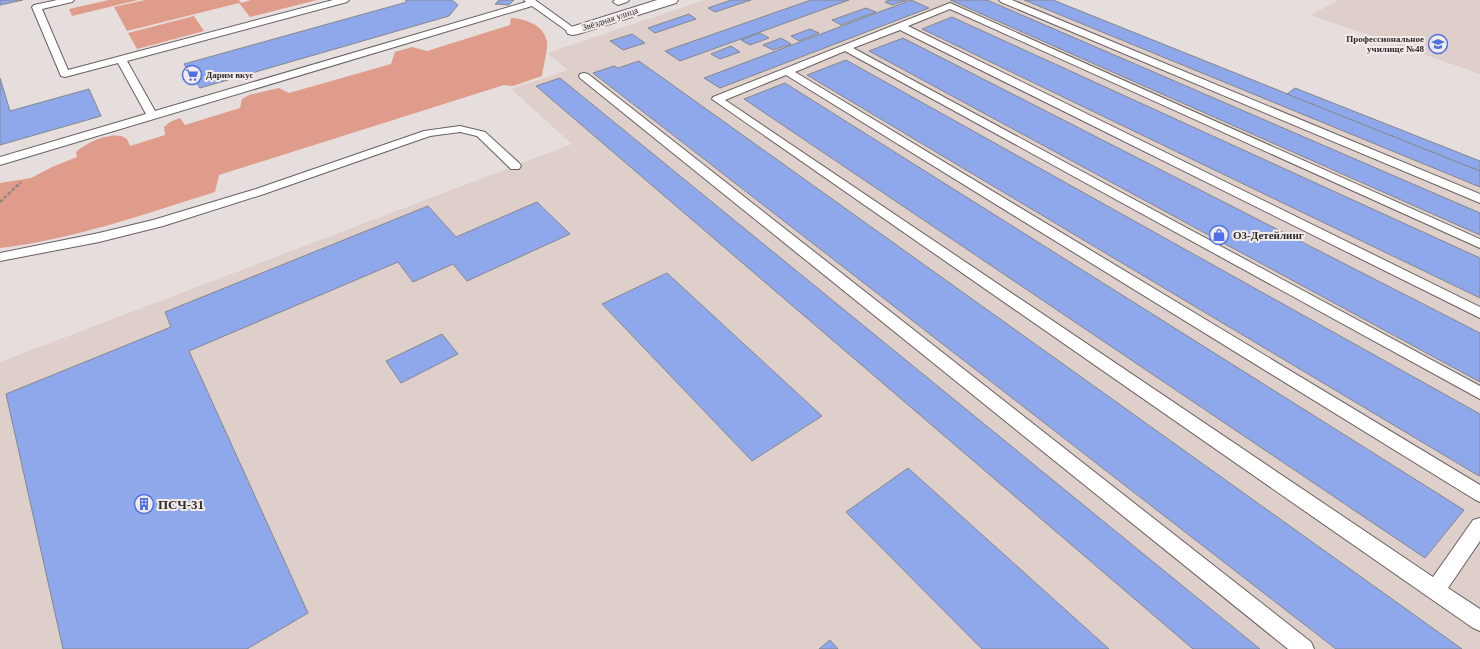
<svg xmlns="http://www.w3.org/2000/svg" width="1480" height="649" viewBox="0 0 1480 649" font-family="Georgia,serif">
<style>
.built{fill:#decfcb}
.green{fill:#e09c8a}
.building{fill:#8ea8eb;stroke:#85878d}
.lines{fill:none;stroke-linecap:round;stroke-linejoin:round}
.lane-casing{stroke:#67615f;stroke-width:2}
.street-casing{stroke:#67615f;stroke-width:2}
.path{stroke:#8c8785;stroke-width:2.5;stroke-dasharray:3.5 2;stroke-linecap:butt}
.lane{fill:#fff;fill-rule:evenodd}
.street{fill:#fff;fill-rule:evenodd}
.labels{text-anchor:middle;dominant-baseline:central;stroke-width:4;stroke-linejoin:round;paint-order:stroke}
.far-street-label{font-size:9px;fill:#2e2b2a;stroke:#f3ebe9}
.far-poi-label{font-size:9px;font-weight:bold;fill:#2e2b2a;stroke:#f3ebe9;text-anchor:end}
.poi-label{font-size:11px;font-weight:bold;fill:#2e2b2a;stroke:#f3ebe9;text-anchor:start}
.near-poi-label{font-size:13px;font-weight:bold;fill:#2e2b2a;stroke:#f3ebe9;text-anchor:start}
</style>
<rect width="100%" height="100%" fill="#e6dedc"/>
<!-- built -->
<g class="built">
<path d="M705 0H1053L1287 93 1295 88 1480 161V649H0V362L572 144 511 89 568 70 547 53Z"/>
<path d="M1338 0H1480V74L1311 15Z"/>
</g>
<!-- green -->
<g class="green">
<path d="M109 0H138L72 16 69 9Z"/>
<path d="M145 0H239L241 3 251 0H317L250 17 239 3 127 31 114 7Z"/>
<path d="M194 16 204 31 137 49 128 33Z"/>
<path d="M511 18C526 19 544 25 547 42 548 48 543 68 542 76L513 86 504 85 219 175 215 192C145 214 74 239 0 248V183L31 178 52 167 77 157 76 152C87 142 115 129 127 139L130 146 165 135 164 127 170 122 180 118 185 125 240 108 242 99 249 95 279 88 289 93 391 64 395 52 412 47 427 51 510 25Z"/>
</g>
<!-- building -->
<g class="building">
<path d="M0 0H23L0 5Z"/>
<path d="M405 0H452L458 5 449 16 200 88 184 64 407 2Z"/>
<path d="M499 0H514L509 5 495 4Z"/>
<path d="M731 0H751L715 12 708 8Z"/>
<path d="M811 0H849L680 61 665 51Z"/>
<path d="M889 0H907L892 5 885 2Z"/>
<path d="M911 0 929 8 720 88 704 78Z"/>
<path d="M950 0H987L1480 213V235Z"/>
<path d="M1024 0H1053L1480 171V187Z"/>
<path d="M866 8 876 12 841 25 832 20Z"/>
<path d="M689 14 696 19 655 33 648 28Z"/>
<path d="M952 17 1480 258V298L922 29Z"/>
<path d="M810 29 819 33 799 41 791 36Z"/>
<path d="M760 33 769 38 750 45 741 40Z"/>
<path d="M632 34 645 43 623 50 610 41Z"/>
<path d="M781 38 791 44 773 50 763 45Z"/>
<path d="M903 38 1480 333V382L869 51Z"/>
<path d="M731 46 740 52 720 59 711 54Z"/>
<path d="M846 60 1480 414V475L1479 476 807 75Z"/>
<path d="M639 61 1462 649H1336L593 73 614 66 618 68Z"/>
<path d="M0 78 10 111 89 89 101 116 0 145Z"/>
<path d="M560 78 1260 649H1193L536 86Z"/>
<path d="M785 83 1464 510 1425 558 744 99Z"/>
<path d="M1295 88 1480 161V171L1287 94Z"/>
<path d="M537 202 570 234 467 281 453 264 413 282 398 262 189 351 308 613 247 649H63L6 394 171 327 165 312 428 206 456 237Z"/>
<path d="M667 273 822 416 752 461 602 304Z"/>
<path d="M442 334 458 354 401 383 386 361Z"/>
<path d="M908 468 1109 649H982L846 512Z"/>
<path d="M830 640 838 649H819Z"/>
</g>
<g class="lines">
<!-- lane casing -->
<g class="lane-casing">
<g id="lane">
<path d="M57 0H74L72 2 42 9 68 70 333 0H349L347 2 127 61 155 111 526 2 524 0H535L578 31 576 33H570L532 6 0 165V157L146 114 118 63 65 77 61 76 32 7 34 5Z"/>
<path d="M615 0H629L627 2 618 5 613 2Z"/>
<path d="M999 0H1012L1480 194V203L1001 2Z"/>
<path d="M950 3 1480 239V248L950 9 908 26 1480 307V318L900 30 853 48 1480 386V399L845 51 795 72 1480 485V502L1474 499 786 75 725 100 1433 577 1473 520 1480 518V541L1448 588 1480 609V631L1473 628 712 99 713 97Z"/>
<path d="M584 73 588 74 1311 642 1314 649H1288L580 78 579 76 580 74Z"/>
<path d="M460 126 485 132 519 163 521 166 519 169H511L477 136 460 132 430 136 264 194 163 226 99 242 0 261V253L99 233 153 220 256 189 424 131Z"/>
</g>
</g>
<!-- street casing -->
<g class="street-casing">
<path id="street" d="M657 0H678L676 3 578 34 573 35 568 34 566 31 568 28Z"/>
</g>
<!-- path -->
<path class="path" d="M0 202 21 182"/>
<!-- lane -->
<use href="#lane" class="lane"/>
<!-- street -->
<use href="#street" class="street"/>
</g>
<!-- icons -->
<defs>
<g id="university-ring" transform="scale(1)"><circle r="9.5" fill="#f3ebe9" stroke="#4e71e5" stroke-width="1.5"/><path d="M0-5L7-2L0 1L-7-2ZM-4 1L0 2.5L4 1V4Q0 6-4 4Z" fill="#4e71e5"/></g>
<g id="supermarket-ring" transform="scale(1)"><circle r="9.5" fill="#f3ebe9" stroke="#4e71e5" stroke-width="1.5"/><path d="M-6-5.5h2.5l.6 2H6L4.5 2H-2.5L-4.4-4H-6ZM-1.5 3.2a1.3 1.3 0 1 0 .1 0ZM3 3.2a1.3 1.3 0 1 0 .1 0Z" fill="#4e71e5"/></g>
<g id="shop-ring" transform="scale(1)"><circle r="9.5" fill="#f3ebe9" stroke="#4e71e5" stroke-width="1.5"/><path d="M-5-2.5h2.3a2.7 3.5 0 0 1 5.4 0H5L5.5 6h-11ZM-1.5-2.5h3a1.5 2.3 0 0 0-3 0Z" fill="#4e71e5"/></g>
<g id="building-ring" transform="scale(1)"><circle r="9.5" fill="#f3ebe9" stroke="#4e71e5" stroke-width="1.5"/><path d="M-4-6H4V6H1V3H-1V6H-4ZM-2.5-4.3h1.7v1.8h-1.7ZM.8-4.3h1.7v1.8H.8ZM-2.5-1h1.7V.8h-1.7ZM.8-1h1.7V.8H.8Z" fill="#4e71e5"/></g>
</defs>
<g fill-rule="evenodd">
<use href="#university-ring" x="1438" y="44"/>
<use href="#supermarket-ring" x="192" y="75"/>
<use href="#shop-ring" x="1219" y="235"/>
<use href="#building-ring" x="144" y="504"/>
</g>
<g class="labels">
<!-- far-street labels -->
<g class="far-street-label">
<text transform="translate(610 19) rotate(-18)">Звёздная улица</text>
</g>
<!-- far-poi labels -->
<g class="far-poi-label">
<text x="1424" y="39">Профессиональное<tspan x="1424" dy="10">училище №48</tspan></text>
<text x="206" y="75" text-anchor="start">Дарим вкус</text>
</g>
<!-- poi labels -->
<g class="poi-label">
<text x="1233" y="235">О3-Детейлинг</text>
</g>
<!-- near-poi labels -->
<g class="near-poi-label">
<text x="158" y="504">ПСЧ-31</text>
</g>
</g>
</svg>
